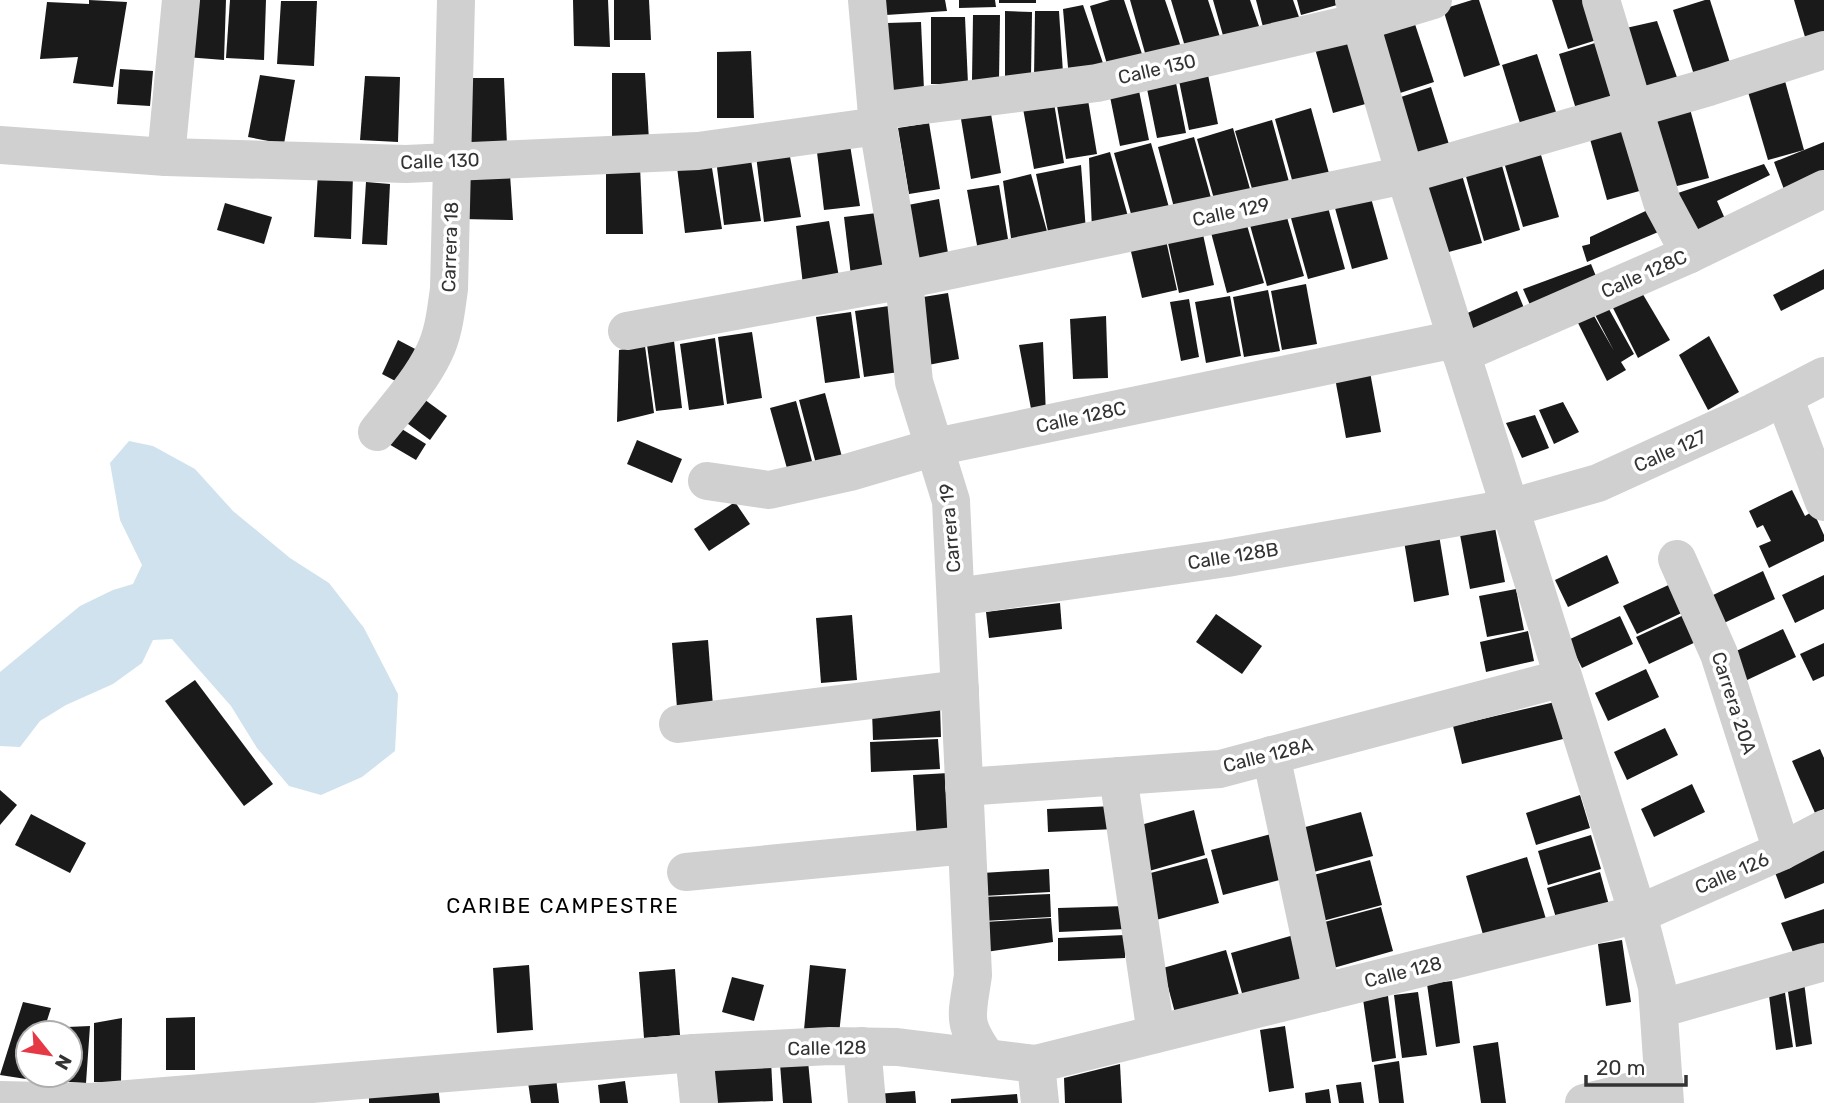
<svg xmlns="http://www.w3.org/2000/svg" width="1824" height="1103" viewBox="0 0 1824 1103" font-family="Rubik,sans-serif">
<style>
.water{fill:#cfe2ee}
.building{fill:#1a1a1a}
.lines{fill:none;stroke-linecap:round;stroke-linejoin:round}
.minor{stroke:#d0d0d0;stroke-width:38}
.labels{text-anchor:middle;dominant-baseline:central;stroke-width:7;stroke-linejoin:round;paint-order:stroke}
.street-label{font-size:19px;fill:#333;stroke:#fff}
.neighbourhood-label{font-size:21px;letter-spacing:2px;fill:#000;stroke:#fff}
</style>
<rect width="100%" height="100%" fill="#fff"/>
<!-- water -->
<path class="water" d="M129 441 153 446 195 469 233 511 290 558 329 583 364 628 398 694 395 751 362 777 321 795 289 786 257 748 231 706 172 639 153 640 142 663 113 684 66 705 40 721 20 747 0 746V672L80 606 113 590 133 584 142 565 120 520 110 463Z"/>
<!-- building -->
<g class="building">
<path d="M89 0 127 2 113 87 73 83 78 57 40 59 47 2 89 4Z"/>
<path d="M190 0H226L224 60 186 57Z"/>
<path d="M230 0H266L264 60 226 58Z"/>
<path d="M573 0H608L610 47 574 46Z"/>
<path d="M614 0H649L651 40H614Z"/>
<path d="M886 0H945L947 11 886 15Z"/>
<path d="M959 0H995L996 7 959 8Z"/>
<rect x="999" y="0" width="37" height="3"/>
<path d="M1110 0H1124L1144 60 1109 71 1090 6Z"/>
<path d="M1130 0H1165L1182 50 1147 60Z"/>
<path d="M1171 0H1208L1221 40 1186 50Z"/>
<path d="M1213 0H1250L1260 29 1224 39Z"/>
<path d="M1256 0H1293L1299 17 1263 27Z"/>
<path d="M1297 0H1335L1337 5 1301 15Z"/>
<path d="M1472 0H1479L1500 65 1464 77 1443 9Z"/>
<path d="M1552 0H1591L1603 38 1568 49Z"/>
<path d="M1705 0H1710L1731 66 1695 78 1673 10Z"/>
<path d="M1794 0H1824V42L1808 47Z"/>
<path d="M281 1H317L314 66 277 64Z"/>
<path d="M1083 5 1105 69 1069 79 1063 9Z"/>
<path d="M1005 11 1032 12 1031 76H1005Z"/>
<path d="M1035 11H1059L1063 73 1034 78Z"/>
<path d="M973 15H1000L999 80H972Z"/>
<path d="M1412 15 1434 82 1397 94 1376 26Z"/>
<path d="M931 17H965L968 84H931Z"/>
<path d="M1657 21 1679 83 1643 96 1626 28Z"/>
<path d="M921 22 924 90H887V23Z"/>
<path d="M1350 35 1369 103 1333 113 1314 45Z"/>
<path d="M1595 43 1616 110 1580 122 1559 54Z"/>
<path d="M751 51 754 118H717V52Z"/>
<path d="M1537 54 1559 121 1523 133 1502 65Z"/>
<path d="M1206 65 1218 124 1189 130 1177 71Z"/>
<path d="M120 69 153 71 150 106 117 104Z"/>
<path d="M612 73H645L649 140H612Z"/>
<path d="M1174 73 1186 133 1157 138 1145 79Z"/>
<path d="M260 75 295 80 284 144 248 137Z"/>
<path d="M365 76 400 77 398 142 360 140Z"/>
<path d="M470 78H504L507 145H470Z"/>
<path d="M1137 81 1149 140 1120 146 1108 87Z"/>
<path d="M1785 81 1804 150 1768 160 1748 92Z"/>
<path d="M1431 87 1452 154 1416 166 1395 99Z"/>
<path d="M1086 88 1097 154 1066 159 1055 94Z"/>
<path d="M1053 97 1064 163 1034 169 1022 103Z"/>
<path d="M990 108 1001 173 971 179 960 113Z"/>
<path d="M1311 108 1330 177 1294 187 1275 119Z"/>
<path d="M1690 109 1709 178 1673 187 1654 120Z"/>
<path d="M1272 120 1291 189 1255 199 1235 131Z"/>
<path d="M1624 122 1643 190 1607 200 1588 132Z"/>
<path d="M929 123 940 189 909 194 898 128Z"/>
<path d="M1233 128 1252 196 1216 206 1197 139Z"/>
<path d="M1194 137 1213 205 1176 215 1158 147Z"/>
<path d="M849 139 860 206 824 210 816 144Z"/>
<path d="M1824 142V177L1786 195 1774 162Z"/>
<path d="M1151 143 1170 211 1133 221 1114 153Z"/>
<path d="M1539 148 1559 217 1523 227 1503 159Z"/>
<path d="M789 151 801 217 764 222 756 155Z"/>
<path d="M1110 152 1129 220 1092 230 1089 158Z"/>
<path d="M750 154 761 221 724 225 716 159Z"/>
<path d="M711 162 722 229 685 233 677 167Z"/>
<path d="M1501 162 1520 230 1484 241 1465 173Z"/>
<path d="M1764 164 1770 175 1717 201 1726 221 1693 237 1675 194Z"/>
<path d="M1081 165 1086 231 1050 241 1036 174Z"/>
<path d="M640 166 643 234H606V167Z"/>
<path d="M318 173 353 175 351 239 314 237Z"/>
<path d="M468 174H510L513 220 462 219Z"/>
<path d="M1031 174 1050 242 1013 252 1003 181Z"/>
<path d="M1462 175 1482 243 1445 253 1426 185Z"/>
<path d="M366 182 390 184 387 245 362 244Z"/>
<path d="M999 185 1010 251 979 256 967 190Z"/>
<path d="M1369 191 1388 259 1352 269 1333 201Z"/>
<path d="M939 199 950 265 919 270 908 205Z"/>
<path d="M1326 200 1345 269 1308 279 1289 211Z"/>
<path d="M225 203 272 217 264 244 217 230Z"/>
<path d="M1284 207 1304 276 1267 286 1248 218Z"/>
<path d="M1652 208 1663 230 1587 262 1582 246 1590 244V237Z"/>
<path d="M877 213 889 279 852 284 844 217Z"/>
<path d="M1244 215 1264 283 1227 293 1209 225Z"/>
<path d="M829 221 841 288 804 293 796 226Z"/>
<path d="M1201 225 1214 285 1179 293 1166 234Z"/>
<path d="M1164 231 1177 290 1142 298 1128 239Z"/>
<path d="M1591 264 1600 286 1534 314 1523 289Z"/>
<path d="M1824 269V289L1781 311 1773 295Z"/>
<path d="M1306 284 1317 344 1282 350 1271 291Z"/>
<path d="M1638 286 1670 340 1638 358 1609 300Z"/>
<path d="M1268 290 1280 351 1244 357 1233 297Z"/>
<path d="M1517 291 1524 308 1475 340 1463 315Z"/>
<path d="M948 293 959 359 928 365 917 298Z"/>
<path d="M1230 296 1241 356 1206 363 1195 302Z"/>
<path d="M1189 299 1199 357 1181 361 1170 302Z"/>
<path d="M1605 302 1634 354 1621 362 1626 370 1607 381 1573 313 1589 307 1614 351 1592 309Z"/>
<path d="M889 306 899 372 864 377 855 311Z"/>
<path d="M851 312 860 378 825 383 816 317Z"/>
<path d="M1106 316 1108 378 1073 379 1070 319Z"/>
<path d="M752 332 762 398 727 404 718 337Z"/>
<path d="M1709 336 1739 392 1708 410 1679 355Z"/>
<path d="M715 338 724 405 689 410 680 344Z"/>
<path d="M398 340 419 351 403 385 382 374Z"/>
<path d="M674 341 682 408 656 411 647 345Z"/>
<path d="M1043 342 1046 415 1032 414 1019 345Z"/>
<path d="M645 346 654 413 617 422 619 350Z"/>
<path d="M1370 372 1381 432 1346 438 1335 378Z"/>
<path d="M825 393 842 457 816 464 799 400Z"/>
<path d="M417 394 447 416 430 440 400 418Z"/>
<path d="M796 401 813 465 788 472 770 408Z"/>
<path d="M1563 402 1579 432 1554 444 1539 410Z"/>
<path d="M1535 415 1549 448 1522 458 1506 423Z"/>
<path d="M397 426 426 444 416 460 387 443Z"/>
<path d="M637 440 682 459 672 483 627 464Z"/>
<path d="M1792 490 1805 516 1813 511 1824 535V541L1769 568 1759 546 1771 541 1763 525 1757 528 1749 511Z"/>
<path d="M735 502 750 524 709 551 694 529Z"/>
<path d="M1494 522 1505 582 1470 589 1459 529Z"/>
<path d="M1439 535 1449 595 1414 602 1404 541Z"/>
<path d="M1607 555 1619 583 1568 607 1555 580Z"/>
<path d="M1763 571 1775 599 1724 623 1711 596Z"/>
<path d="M1824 575V609L1795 623 1782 595Z"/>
<path d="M1675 582 1688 610 1637 634 1623 606Z"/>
<path d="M1516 589 1524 630 1487 637 1479 596Z"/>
<path d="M1060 603 1062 629 989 638 986 612Z"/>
<path d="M1688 613 1700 640 1649 664 1636 637Z"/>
<path d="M1216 614 1262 646 1242 674 1196 642Z"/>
<path d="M852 615 857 680 821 683 816 618Z"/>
<path d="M1620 616 1633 644 1582 668 1568 640Z"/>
<path d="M1783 629 1796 657 1745 681 1732 653Z"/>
<path d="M1528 631 1534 661 1486 672 1480 642Z"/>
<path d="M708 640 713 706 677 708 672 643Z"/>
<path d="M1824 643V676L1813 681 1800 654Z"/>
<path d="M1646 669 1659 697 1608 721 1595 693Z"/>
<path d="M195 680 273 784 244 806 165 701Z"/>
<path d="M1555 702 1563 739 1462 764 1453 726Z"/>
<path d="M940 706 941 737 873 740 872 710Z"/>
<path d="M1665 728 1678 755 1627 780 1614 752Z"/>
<path d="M938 739 940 769 871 772 870 742Z"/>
<path d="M1820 749 1824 758V809L1815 813 1792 761Z"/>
<path d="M949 773 954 838 917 841 913 775Z"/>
<path d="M1692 784 1705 812 1654 837 1641 809Z"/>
<path d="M0 790 17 805 0 825Z"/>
<path d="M1580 795 1590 828 1536 845 1526 813Z"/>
<path d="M1114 806 1115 829 1048 832 1047 809Z"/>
<path d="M1194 810 1205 855 1142 873 1130 828Z"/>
<path d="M1361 812 1373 856 1310 873 1298 829Z"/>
<path d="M31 814 86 843 70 873 15 845Z"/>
<path d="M1275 833 1287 878 1223 895 1211 850Z"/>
<path d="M1591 835 1601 869 1548 885 1538 851Z"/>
<path d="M1824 850V883L1785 899 1774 870Z"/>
<path d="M1527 857 1546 919 1484 938 1466 876Z"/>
<path d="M1207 858 1219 903 1156 920 1143 875Z"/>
<path d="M1370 860 1382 905 1319 922 1306 877Z"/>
<path d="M1049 869 1050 892 983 896 982 873Z"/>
<path d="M1600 872 1609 905 1557 921 1547 888Z"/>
<path d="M1050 894 1051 917 984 921 982 897Z"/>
<path d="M1126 906V929L1059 932 1058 908Z"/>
<path d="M1381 907 1393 951 1330 969 1317 924Z"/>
<path d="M1824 909V946L1795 957 1781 923Z"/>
<path d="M1051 918 1053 942 986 952 984 922Z"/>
<path d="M1125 935V958L1058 961V938Z"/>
<path d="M1294 935 1306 980 1243 997 1231 953Z"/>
<path d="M1622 940 1631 1002 1606 1006 1598 944Z"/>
<path d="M1226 950 1239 995 1175 1013 1163 968Z"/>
<path d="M529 965 533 1030 497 1033 493 968Z"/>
<path d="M810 965 846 969 839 1034 804 1030Z"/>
<path d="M675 969 680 1035 644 1038 639 972Z"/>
<path d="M732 977 764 985 754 1021 722 1012Z"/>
<path d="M1452 981 1460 1043 1436 1047 1427 984Z"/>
<path d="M1804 982 1812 1044 1796 1047 1787 985Z"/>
<path d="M1784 986 1793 1047 1776 1050 1768 988Z"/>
<path d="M1418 992 1427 1055 1402 1058 1394 995Z"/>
<path d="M1388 996 1396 1058 1372 1062 1363 999Z"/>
<path d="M23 1002 51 1008 43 1033H28V1073L26 1079 0 1075Z"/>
<path d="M195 1017V1070H166V1018Z"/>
<path d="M122 1018 121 1083 94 1082V1023Z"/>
<path d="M90 1026 86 1083 34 1080 35 1075H70V1033H66L67 1027Z"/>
<path d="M1285 1026 1294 1088 1269 1092 1260 1030Z"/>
<path d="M1498 1042 1506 1103H1481L1473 1046Z"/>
<path d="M771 1060 773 1101 716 1103 714 1063Z"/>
<path d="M808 1061 812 1103H783L780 1064Z"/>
<path d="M1399 1061 1404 1103H1379L1374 1065Z"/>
<path d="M1120 1064 1122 1103H1065L1064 1078Z"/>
<path d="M556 1078 559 1103H531L528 1082Z"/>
<path d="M625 1081 628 1103H600L598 1085Z"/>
<path d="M1361 1082 1364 1103H1339L1336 1085Z"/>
<path d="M438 1086 440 1103H369V1095Z"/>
<path d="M1329 1089 1331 1103H1306L1305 1093Z"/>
<path d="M915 1091 916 1103H878L877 1094Z"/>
<path d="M1017 1094 1018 1103H951V1099Z"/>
</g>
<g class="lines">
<!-- minor -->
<g class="minor">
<path d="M867 0 878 126 904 280 914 382 951 501 973 975C967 1017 961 1022 987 1058"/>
<path d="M1354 0 1405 175 1638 914 1657 987 1665 1103"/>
<path d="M1601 0 1662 202 1690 254"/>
<path d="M877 111 1097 83 1360 22 1433 0"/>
<path d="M0 145 166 157 406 164 698 151 878 126"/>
<path d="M166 157 181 0"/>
<path d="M627 331 904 280 1405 175 1709 87 1824 50"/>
<path d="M1461 354 1690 254 1824 189"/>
<path d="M1784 397 1824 502"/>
<path d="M377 432C397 407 420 382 434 353 444 333 446 310 449 289L456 0"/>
<path d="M707 481 769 490 850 472 935 447 1456 339"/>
<path d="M1677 559 1719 654 1782 851"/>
<path d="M956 597 1227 558 1510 508 1598 483 1754 412 1824 376"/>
<path d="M678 724 960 689"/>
<path d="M1271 755 1322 993"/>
<path d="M1118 776 1156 1034"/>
<path d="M964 787 1220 769 1563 678"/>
<path d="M686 872 967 845"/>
<path d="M1659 1009 1824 962"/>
<path d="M862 1046 867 1103"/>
<path d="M694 1053 699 1103"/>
<path d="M1036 1064 1040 1103"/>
<path d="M0 1100 91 1102 694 1053 830 1046 897 1047 1036 1064 1638 914 1782 851 1824 829"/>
<path d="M1584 1103 1664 1083"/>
</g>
</g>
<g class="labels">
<!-- street labels -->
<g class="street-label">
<text transform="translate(1157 69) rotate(-13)">Calle 130</text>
<text transform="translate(440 161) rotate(-2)">Calle 130</text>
<text transform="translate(1231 212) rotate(-12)">Calle 129</text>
<text transform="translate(450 247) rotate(-88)">Carrera 18</text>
<text transform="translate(1644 274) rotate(-24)">Calle 128C</text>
<text transform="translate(1081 417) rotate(-12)">Calle 128C</text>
<text transform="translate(1670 451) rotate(-24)">Calle 127</text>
<text transform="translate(950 528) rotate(-95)">Carrera 19</text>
<text transform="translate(1233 556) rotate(-9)">Calle 128B</text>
<text transform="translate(1734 703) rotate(72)">Carrera 20A</text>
<text transform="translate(1268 755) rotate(-14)">Calle 128A</text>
<text transform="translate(1732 873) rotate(-23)">Calle 126</text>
<text transform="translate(1403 972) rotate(-14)">Calle 128</text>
<text transform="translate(827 1048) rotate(-1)">Calle 128</text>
</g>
<!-- neighbourhood labels -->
<g class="neighbourhood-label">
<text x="563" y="905">CARIBE CAMPESTRE</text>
</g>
</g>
<!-- north arrow -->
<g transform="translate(49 1054) rotate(120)"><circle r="33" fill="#ffffff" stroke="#adadad" stroke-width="2"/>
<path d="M0-5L12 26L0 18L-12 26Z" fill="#e63946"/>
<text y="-10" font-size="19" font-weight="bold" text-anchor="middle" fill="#333333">N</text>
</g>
<!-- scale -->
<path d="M1586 1075v10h100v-10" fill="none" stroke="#333333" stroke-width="3.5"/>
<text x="1596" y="1075" font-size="21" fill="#333333" stroke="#ffffff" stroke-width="5" paint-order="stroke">20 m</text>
</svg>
